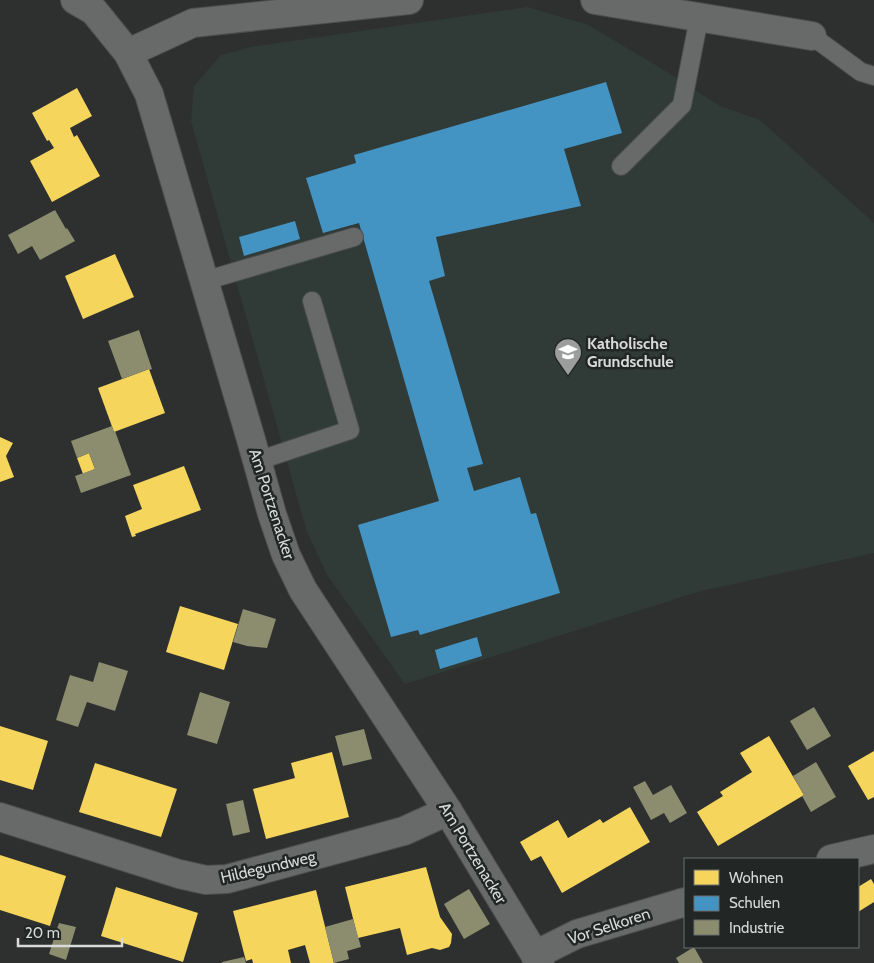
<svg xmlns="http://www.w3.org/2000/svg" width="874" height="963" viewBox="0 0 874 963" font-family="Cabin,sans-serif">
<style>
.built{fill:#303b38}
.homes{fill:#f6d55c}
.schools{fill:#4393c3}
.industry{fill:#8c8c6e}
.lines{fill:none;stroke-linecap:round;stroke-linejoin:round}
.lane-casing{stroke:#4c4e4e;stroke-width:20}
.street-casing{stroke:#4c4e4e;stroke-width:30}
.lane{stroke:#676a69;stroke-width:18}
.street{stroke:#676a69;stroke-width:28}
.labels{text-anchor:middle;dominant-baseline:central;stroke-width:5;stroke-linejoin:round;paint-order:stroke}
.poi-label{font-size:16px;font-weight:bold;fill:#d7dad9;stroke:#222726;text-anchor:start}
.street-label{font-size:16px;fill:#d7dad9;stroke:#222726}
</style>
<rect width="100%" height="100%" fill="#2d302f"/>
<!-- built -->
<path class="built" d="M528 7 588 25 659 67 720 106 760 120 874 223V553L701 591 405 684 327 575 306 529 191 121 194 86 221 55 251 47Z"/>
<!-- homes -->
<g class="homes">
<path d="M77 88 92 116 70 128 74 137 77 135 100 176 52 202 30 161 54 148 49 140 47 141 32 113Z"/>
<path d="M115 254 134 297 83 319 65 276Z"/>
<path d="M149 369 165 413 114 432 98 388Z"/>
<path d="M0 437 13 443 6 456 14 477 0 482Z"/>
<path d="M89 453 95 469 83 474 77 458Z"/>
<path d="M184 466 201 510 135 534 136 536 132 537 125 516 142 509 133 485Z"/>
<path d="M180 606 238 624 224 670 166 652Z"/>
<path d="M0 726 48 741 33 790 0 780Z"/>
<path d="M769 736 804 795 718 846 697 812 723 796 720 792 752 772 740 753Z"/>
<path d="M874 751V797L868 800 848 766Z"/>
<path d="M332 752 349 817 266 839 253 789 295 778 291 763Z"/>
<path d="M95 763 177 789 161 837 79 812Z"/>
<path d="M630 807 650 842 562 893 541 856 531 861 520 842 558 820 568 838 600 819 603 823Z"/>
<path d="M0 855 66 876 50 926 0 910Z"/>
<path d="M426 867 440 917 452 934 451 943 449 947 440 950 432 948 407 955 400 928 358 938 345 887Z"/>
<path d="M871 879 874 884V902L858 912V887Z"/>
<path d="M116 887 198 913 183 962 101 936Z"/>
<path d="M316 890 334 963H310L305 945 288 950 291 963H253L252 959 246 961 233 911Z"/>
</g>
<!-- schools -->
<g class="schools">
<path d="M606 82 622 133 564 149 581 206 436 237 445 276 429 281 483 464 467 468 474 491 520 477 531 514 536 513 560 593 420 635 418 630 391 637 358 525 439 501 359 223 323 233 306 178 356 163 354 155Z"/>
<path d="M295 221 300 239 244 256 239 237Z"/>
<path d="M477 637 482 656 440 669 435 650Z"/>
</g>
<!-- industry -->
<g class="industry">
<path d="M55 210 66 229 67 228 75 241 40 260 32 246 18 254 8 235Z"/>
<path d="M139 330 152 369 149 370V369L122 379 108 341Z"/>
<path d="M112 426 114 432 115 431 131 475 81 493 75 476 95 469 89 453 77 458 71 441Z"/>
<path d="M243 609 276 619 267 648 247 646 233 642Z"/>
<path d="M99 662 128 671 115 711 87 702 78 727 56 720 70 675 93 682Z"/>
<path d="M200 692 230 702 217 744 187 735Z"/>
<path d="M814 707 831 736 807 750 790 721Z"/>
<path d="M364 729 372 759 343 766 335 736Z"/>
<path d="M816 762 836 797 811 812 802 796 804 795 793 776Z"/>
<path d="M645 781 653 795 671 785 687 813 670 823 664 813 651 820 633 787Z"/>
<path d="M243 800 250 832 233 836 226 804Z"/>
<path d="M469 889 490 924 464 939 444 904Z"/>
<path d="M353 919 361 947 347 951 349 959 334 963 325 927Z"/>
<path d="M59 923 76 927 66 960 49 954Z"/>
<path d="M694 947 703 963H679L676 958Z"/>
<path d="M244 957 246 963H222V962Z"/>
</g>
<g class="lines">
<!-- lane casing -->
<g class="lane-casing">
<g id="lane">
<path d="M812 36 861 72 874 76"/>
<path d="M621 166 682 105 699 18"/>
<path d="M204 281 354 237"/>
<path d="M257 461 350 430 312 301"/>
</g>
</g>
<!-- street casing -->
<g class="street-casing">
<g id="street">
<path d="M75 0 94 11 128 53 149 94 250 436 272 514 286 555 303 590 448 811 540 963"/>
<path d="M595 0 812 36"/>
<path d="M128 53 193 23 409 0"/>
<path d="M0 817 179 874 206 880 227 879 404 831 448 811"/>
<path d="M831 859 874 849"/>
<path d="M535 955 577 934 685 902"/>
</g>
</g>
<!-- lane -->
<use href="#lane" class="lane"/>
<!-- street -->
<use href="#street" class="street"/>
</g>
<!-- icons -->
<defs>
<g id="school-pin" transform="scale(1.4375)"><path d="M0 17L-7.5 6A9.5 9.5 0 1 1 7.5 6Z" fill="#9c9e9e" stroke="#222726"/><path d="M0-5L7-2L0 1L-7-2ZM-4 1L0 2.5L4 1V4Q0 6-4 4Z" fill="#fff"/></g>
</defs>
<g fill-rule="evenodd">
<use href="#school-pin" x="568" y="352"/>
</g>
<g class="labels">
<!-- poi labels -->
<g class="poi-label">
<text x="587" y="343">Katholische<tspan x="587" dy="18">Grundschule</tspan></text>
</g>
<!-- street labels -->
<g class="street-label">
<text transform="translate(272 504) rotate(72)">Am Portzenacker</text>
<text transform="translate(473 853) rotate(59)">Am Portzenacker</text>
<text transform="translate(268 867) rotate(-13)">Hildegundweg</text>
<text transform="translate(609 926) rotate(-18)">Vor Selkoren</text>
</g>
</g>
<!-- legend -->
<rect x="684" y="858" width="175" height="90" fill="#222726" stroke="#6a6f6e"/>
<rect x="694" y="870" width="25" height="15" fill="#f6d55c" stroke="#6a6f6e"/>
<text x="729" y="883" font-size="15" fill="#d7dad9">Wohnen</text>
<rect x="694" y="896" width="25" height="15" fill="#4393c3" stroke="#6a6f6e"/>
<text x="729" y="908" font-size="15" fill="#d7dad9">Schulen</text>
<rect x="694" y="920" width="25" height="15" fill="#8c8c6e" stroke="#6a6f6e"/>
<text x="729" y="933" font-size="15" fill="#d7dad9">Industrie</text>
<!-- scale -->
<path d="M18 938v8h104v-8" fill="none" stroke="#d7dad9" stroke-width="2.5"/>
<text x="25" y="938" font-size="15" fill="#d7dad9" stroke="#222726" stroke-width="4" paint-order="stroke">20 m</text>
</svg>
